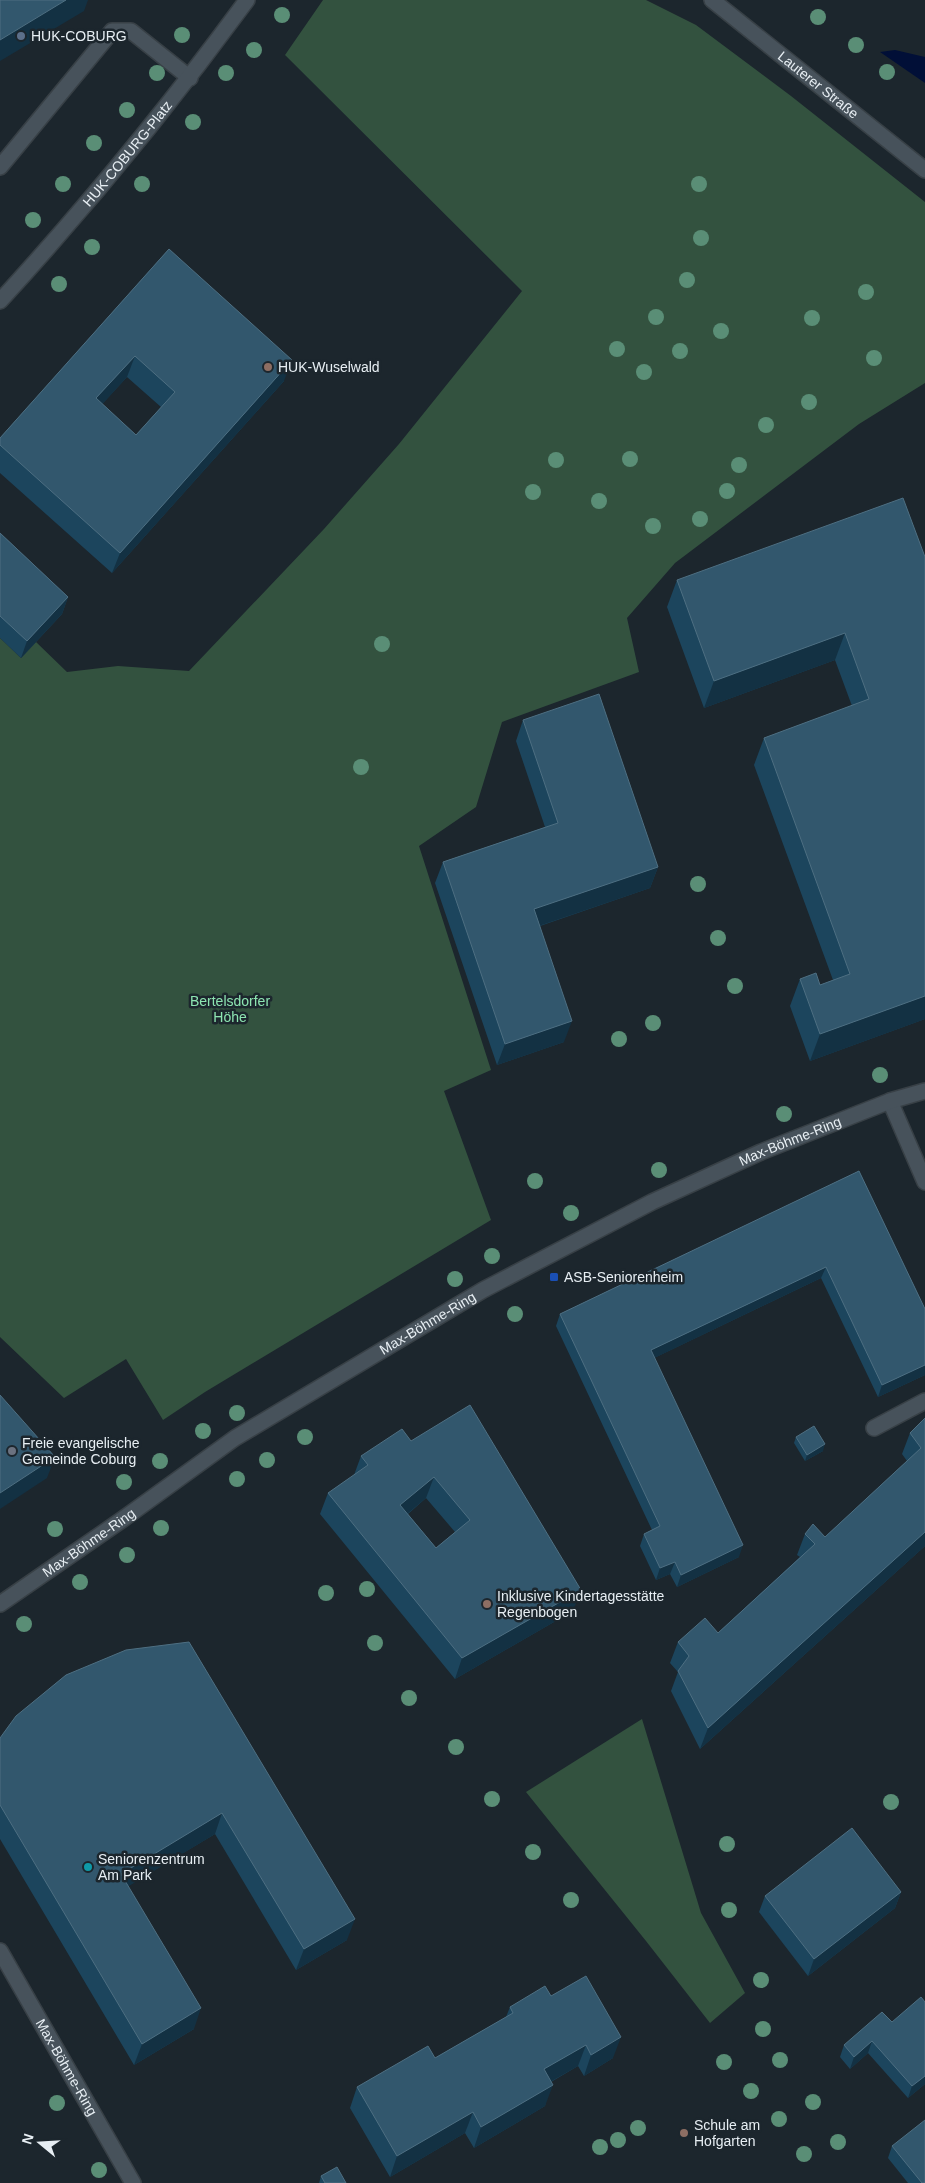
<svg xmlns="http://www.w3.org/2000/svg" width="925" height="2183" viewBox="0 0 925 2183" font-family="Helvetica,sans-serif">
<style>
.green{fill:#33523f}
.water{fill:#010f37}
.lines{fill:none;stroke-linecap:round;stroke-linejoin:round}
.lane-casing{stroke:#384046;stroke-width:18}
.street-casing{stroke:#384046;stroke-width:18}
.secondary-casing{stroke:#384046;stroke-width:18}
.lane{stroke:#47525b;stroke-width:15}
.street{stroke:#47525b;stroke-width:15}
.secondary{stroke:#47525b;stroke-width:15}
.tree{fill:#5a8e76}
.wall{fill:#1c455d;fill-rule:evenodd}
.shaded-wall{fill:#133143}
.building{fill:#32576d;stroke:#4e6f82;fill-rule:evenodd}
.service-dot{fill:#5c6f8a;stroke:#1c262d;stroke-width:2}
.education-dot{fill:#8d6e63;stroke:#1c262d;stroke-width:2}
.transit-dot{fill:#1a4fb4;stroke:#1c262d;stroke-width:2}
.worship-dot{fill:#6b7280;stroke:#1c262d;stroke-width:2}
.culture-dot{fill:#0f9aa8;stroke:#1c262d;stroke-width:2}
.labels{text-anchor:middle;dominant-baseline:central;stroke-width:5;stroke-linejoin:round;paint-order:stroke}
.poi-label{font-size:14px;fill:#e7eef3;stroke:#1c262d;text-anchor:start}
.street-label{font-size:14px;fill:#e7eef3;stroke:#1c262d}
.park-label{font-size:14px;fill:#8de4b1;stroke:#1c262d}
</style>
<rect width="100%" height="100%" fill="#1c262d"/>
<!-- green -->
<g class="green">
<path d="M323 0H646L696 25 791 96 925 202V383L859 424 675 563 627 618 639 672 502 722 476 807 419 846 491 1070 444 1091 491 1220 205 1392 163 1420 126 1359 64 1398 0 1337V638L21 658 36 642 67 672 118 666 189 671 324 529 399 444 522 291 285 55Z"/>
<path d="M642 1719 701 1913 745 1993 710 2023 646 1941 526 1792Z"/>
</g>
<!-- water -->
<path class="water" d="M895 50 925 57V83L880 52Z"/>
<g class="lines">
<!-- lane casing -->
<g class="lane-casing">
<g id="lane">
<path d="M0 167 112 31H131L190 78"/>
<path d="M874 1428 925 1401"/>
</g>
</g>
<!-- street casing -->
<g class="street-casing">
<g id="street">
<path id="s1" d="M0 301C88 205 170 105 247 0"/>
<path d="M890 1101 925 1182"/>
<path id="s2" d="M0 1604 123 1519 235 1438 483 1290 652 1202 761 1152 890 1101 925 1091"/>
<path id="s3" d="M0 1951 133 2183"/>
</g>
</g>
<!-- secondary casing -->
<g class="secondary-casing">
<g id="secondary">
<path id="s4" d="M712 0 925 170"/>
</g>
</g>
<!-- lane -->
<use href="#lane" class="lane"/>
<!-- street -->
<use href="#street" class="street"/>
<!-- secondary -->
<use href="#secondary" class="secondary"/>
</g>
<!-- trees -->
<g class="tree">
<circle cx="282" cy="15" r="8"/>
<circle cx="818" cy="17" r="8"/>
<circle cx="182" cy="35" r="8"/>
<circle cx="856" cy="45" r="8"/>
<circle cx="254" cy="50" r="8"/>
<circle cx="887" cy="72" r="8"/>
<circle cx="157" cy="73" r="8"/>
<circle cx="226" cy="73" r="8"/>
<circle cx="127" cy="110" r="8"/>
<circle cx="193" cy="122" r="8"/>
<circle cx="94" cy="143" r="8"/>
<circle cx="63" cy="184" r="8"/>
<circle cx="142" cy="184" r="8"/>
<circle cx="699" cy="184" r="8"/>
<circle cx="33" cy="220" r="8"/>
<circle cx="701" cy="238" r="8"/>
<circle cx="92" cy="247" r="8"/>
<circle cx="687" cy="280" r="8"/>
<circle cx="59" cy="284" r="8"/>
<circle cx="866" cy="292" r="8"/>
<circle cx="656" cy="317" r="8"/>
<circle cx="812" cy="318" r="8"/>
<circle cx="721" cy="331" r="8"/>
<circle cx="617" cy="349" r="8"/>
<circle cx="680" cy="351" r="8"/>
<circle cx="874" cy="358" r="8"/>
<circle cx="644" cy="372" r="8"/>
<circle cx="809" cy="402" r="8"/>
<circle cx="766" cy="425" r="8"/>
<circle cx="630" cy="459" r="8"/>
<circle cx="556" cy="460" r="8"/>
<circle cx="739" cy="465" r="8"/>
<circle cx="727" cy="491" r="8"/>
<circle cx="533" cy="492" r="8"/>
<circle cx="599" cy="501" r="8"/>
<circle cx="700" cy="519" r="8"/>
<circle cx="653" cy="526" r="8"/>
<circle cx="382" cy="644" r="8"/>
<circle cx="361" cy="767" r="8"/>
<circle cx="698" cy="884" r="8"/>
<circle cx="718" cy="938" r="8"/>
<circle cx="735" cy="986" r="8"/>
<circle cx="653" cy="1023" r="8"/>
<circle cx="619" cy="1039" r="8"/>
<circle cx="880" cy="1075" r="8"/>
<circle cx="784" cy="1114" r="8"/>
<circle cx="659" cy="1170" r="8"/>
<circle cx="535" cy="1181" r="8"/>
<circle cx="571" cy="1213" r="8"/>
<circle cx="492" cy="1256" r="8"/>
<circle cx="455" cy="1279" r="8"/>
<circle cx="515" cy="1314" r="8"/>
<circle cx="237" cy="1413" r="8"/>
<circle cx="203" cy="1431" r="8"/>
<circle cx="305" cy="1437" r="8"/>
<circle cx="267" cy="1460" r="8"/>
<circle cx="160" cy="1461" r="8"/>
<circle cx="237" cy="1479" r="8"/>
<circle cx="124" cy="1482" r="8"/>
<circle cx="161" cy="1528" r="8"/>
<circle cx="55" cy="1529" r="8"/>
<circle cx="127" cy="1555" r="8"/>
<circle cx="80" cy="1582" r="8"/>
<circle cx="367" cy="1589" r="8"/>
<circle cx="326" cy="1593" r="8"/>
<circle cx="24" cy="1624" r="8"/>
<circle cx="375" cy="1643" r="8"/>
<circle cx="409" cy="1698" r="8"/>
<circle cx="456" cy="1747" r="8"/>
<circle cx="492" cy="1799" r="8"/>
<circle cx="891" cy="1802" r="8"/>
<circle cx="727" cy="1844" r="8"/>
<circle cx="533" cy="1852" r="8"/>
<circle cx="571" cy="1900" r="8"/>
<circle cx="729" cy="1910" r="8"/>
<circle cx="761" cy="1980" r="8"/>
<circle cx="763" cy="2029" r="8"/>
<circle cx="780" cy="2060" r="8"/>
<circle cx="724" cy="2062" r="8"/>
<circle cx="751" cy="2091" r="8"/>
<circle cx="813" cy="2102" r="8"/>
<circle cx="57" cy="2103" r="8"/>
<circle cx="779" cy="2119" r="8"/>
<circle cx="638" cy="2128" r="8"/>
<circle cx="618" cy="2140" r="8"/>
<circle cx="838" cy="2142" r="8"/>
<circle cx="600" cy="2147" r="8"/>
<circle cx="804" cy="2154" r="8"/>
<circle cx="99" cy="2170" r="8"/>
</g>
<!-- wall -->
<g class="wall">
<path d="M169 249 284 381 112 573 0 473V438ZM127 377 161 407 136 435 102 404Z"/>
<path d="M0 533 68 597 62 614 21 658 0 638Z"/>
<path d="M925 557V1019L810 1061 790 1006 800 979 820 985 833 980 754 765 764 738 852 706 835 660 704 708 667 607 677 580Z"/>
<path d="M523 720 658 867 650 888 540 926 564 1042 497 1065 435 883 443 862 545 827 516 741Z"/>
<path d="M859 1171 925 1309V1375L878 1397 821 1278 654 1358 739 1557 677 1587 670 1574 656 1580 640 1546 644 1534 652 1530 556 1326 560 1314Z"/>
<path d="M925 1418V1546L700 1749 671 1691 678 1672 670 1663 678 1642 718 1633 800 1557 797 1555 805 1534 825 1537 907 1461 902 1454 910 1433Z"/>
<path d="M796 1437 823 1451 805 1461 794 1443Z"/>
<path d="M411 1441 573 1611 455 1679 320 1514 328 1493 354 1475 361 1456ZM426 1498 455 1532 436 1548 408 1514Z"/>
<path d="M189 1642 347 1940 296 1970 215 1834 128 1886 194 2029 134 2065 0 1839V1738Z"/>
<path d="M901 1892 895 1908 808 1976 759 1912 765 1896Z"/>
<path d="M551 1996 613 2058 584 2076 578 2066 551 2082 545 2106 474 2148 465 2133 390 2177 350 2108 357 2087 435 2058 506 2017 510 2007Z"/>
<path d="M925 2002V2084L908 2098 868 2053 850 2069 840 2057 844 2045 892 2022Z"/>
<path d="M892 2146 925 2183H908L888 2158Z"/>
<path d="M321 2176 346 2183H319Z"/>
</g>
<!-- shaded-wall -->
<g class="shaded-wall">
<path d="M66 0H88L84 11 0 61V40Z"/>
<path d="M135 356 127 377 89 419 96 398Z"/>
<path d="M292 360 284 381 112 573 120 553Z"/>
<path d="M68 597 62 614 21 658 27 641Z"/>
<path d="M845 633 835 660 704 708 714 681Z"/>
<path d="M658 867 650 888 527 930 534 909Z"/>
<path d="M925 996V1019L810 1061 820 1034Z"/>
<path d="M572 1021 564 1042 497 1065 505 1044Z"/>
<path d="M826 1267 821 1278 646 1362 651 1350Z"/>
<path d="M925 1365V1375L878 1397 882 1385Z"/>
<path d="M825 1444 823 1451 805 1461 807 1455Z"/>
<path d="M55 1457 47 1478 0 1509V1493Z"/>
<path d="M434 1477 426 1498 393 1526 400 1505Z"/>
<path d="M925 1532V1546L700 1749 708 1728Z"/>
<path d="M743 1545 739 1557 677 1587 681 1575Z"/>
<path d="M675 1562 670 1574 656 1580 660 1568Z"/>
<path d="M581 1590 573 1611 455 1679 462 1658Z"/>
<path d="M222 1813 215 1834 114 1895 121 1874Z"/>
<path d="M901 1892 895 1908 808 1976 814 1959Z"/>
<path d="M355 1919 347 1940 296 1970 304 1949Z"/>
<path d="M201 2008 194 2029 134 2065 142 2044Z"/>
<path d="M621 2037 613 2058 584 2076 591 2055Z"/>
<path d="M872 2041 868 2053 850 2069 854 2057Z"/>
<path d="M586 2045 578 2066 536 2090 544 2069Z"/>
<path d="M925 2076V2084L908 2098 912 2086Z"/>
<path d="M553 2085 545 2106 474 2148 481 2127Z"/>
<path d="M473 2112 465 2133 390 2177 397 2156Z"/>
</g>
<!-- building -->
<g class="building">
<path d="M0 0H66L0 40Z"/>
<path d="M169 249 292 360 120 553 0 445V438ZM135 356 175 392 136 435 96 398Z"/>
<path d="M903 498 925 557V996L820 1034 800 979 816 973 820 985 850 974 764 738 869 699 845 633 714 681 677 580Z"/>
<path d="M0 533 68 597 27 641 0 616Z"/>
<path d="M599 694 658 867 534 909 572 1021 505 1044 443 862 558 823 523 720Z"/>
<path d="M859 1171 925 1309V1365L882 1385 826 1267 651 1350 743 1545 681 1575 675 1562 660 1568 644 1534 660 1526 560 1314Z"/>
<path d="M0 1395 55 1457 0 1493Z"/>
<path d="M470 1405 581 1590 462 1658 328 1493 368 1465 361 1456 402 1429 411 1441ZM434 1477 470 1520 436 1548 400 1505Z"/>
<path d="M925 1418V1532L708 1728 678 1671 689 1656 678 1642 705 1618 718 1633 815 1544 805 1534 813 1524 825 1537 921 1448 910 1433Z"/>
<path d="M814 1426 825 1444 807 1455 796 1437Z"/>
<path d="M189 1642 355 1919 304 1949 222 1813 121 1874 201 2008 142 2044 0 1805V1738L16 1716 66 1675 126 1650Z"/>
<path d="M852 1828 901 1892 814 1959 765 1896Z"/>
<path d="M586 1976 621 2037 591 2055 586 2045 544 2069 553 2085 481 2127 473 2112 397 2156 357 2087 428 2046 435 2058 513 2013 510 2007 545 1986 551 1996Z"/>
<path d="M921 1997 925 2002V2076L912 2086 872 2041 854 2057 844 2045 882 2012 892 2022Z"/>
<path d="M925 2120V2183H922L892 2146Z"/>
<path d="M337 2167 346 2183H325L321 2176Z"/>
</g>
<!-- markers -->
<circle class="service-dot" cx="21" cy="36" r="5"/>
<g class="education-dot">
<circle cx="268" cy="367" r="5"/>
<circle cx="487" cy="1604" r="5"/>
<circle cx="684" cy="2133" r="5"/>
</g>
<rect class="transit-dot" x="549" y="1272" width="10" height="10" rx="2.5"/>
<circle class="worship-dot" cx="12" cy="1451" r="5"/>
<circle class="culture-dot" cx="88" cy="1867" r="5"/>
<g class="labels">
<!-- poi labels -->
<g class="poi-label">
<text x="31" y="36">HUK-COBURG</text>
<text x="278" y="367">HUK-Wuselwald</text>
<text x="564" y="1277">ASB-Seniorenheim</text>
<text x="22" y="1443">Freie evangelische<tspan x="22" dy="16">Gemeinde Coburg</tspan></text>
<text x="497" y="1596">Inklusive Kindertagesstätte<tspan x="497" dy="16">Regenbogen</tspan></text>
<text x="98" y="1859">Seniorenzentrum<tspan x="98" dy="16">Am Park</tspan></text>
<text x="694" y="2125">Schule am<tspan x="694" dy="16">Hofgarten</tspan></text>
</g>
<!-- street labels -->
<g class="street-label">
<text stroke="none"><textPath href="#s4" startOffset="136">Lauterer Straße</textPath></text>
<text stroke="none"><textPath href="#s1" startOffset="195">HUK-COBURG-Platz</textPath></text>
<text stroke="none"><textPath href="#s2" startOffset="918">Max-Böhme-Ring</textPath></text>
<text stroke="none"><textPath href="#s2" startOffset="512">Max-Böhme-Ring</textPath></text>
<text stroke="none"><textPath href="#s2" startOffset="108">Max-Böhme-Ring</textPath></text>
<text stroke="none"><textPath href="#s3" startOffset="134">Max-Böhme-Ring</textPath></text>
</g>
<!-- park labels -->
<g class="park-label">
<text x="230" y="1001">Bertelsdorfer<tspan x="230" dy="16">Höhe</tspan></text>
</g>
</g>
<!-- north arrow -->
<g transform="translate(40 2143) rotate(288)" stroke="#1c262d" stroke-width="4" paint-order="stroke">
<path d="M0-4L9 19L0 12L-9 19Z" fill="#e7eef3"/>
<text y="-8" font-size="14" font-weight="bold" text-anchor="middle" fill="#e7eef3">N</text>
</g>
</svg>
